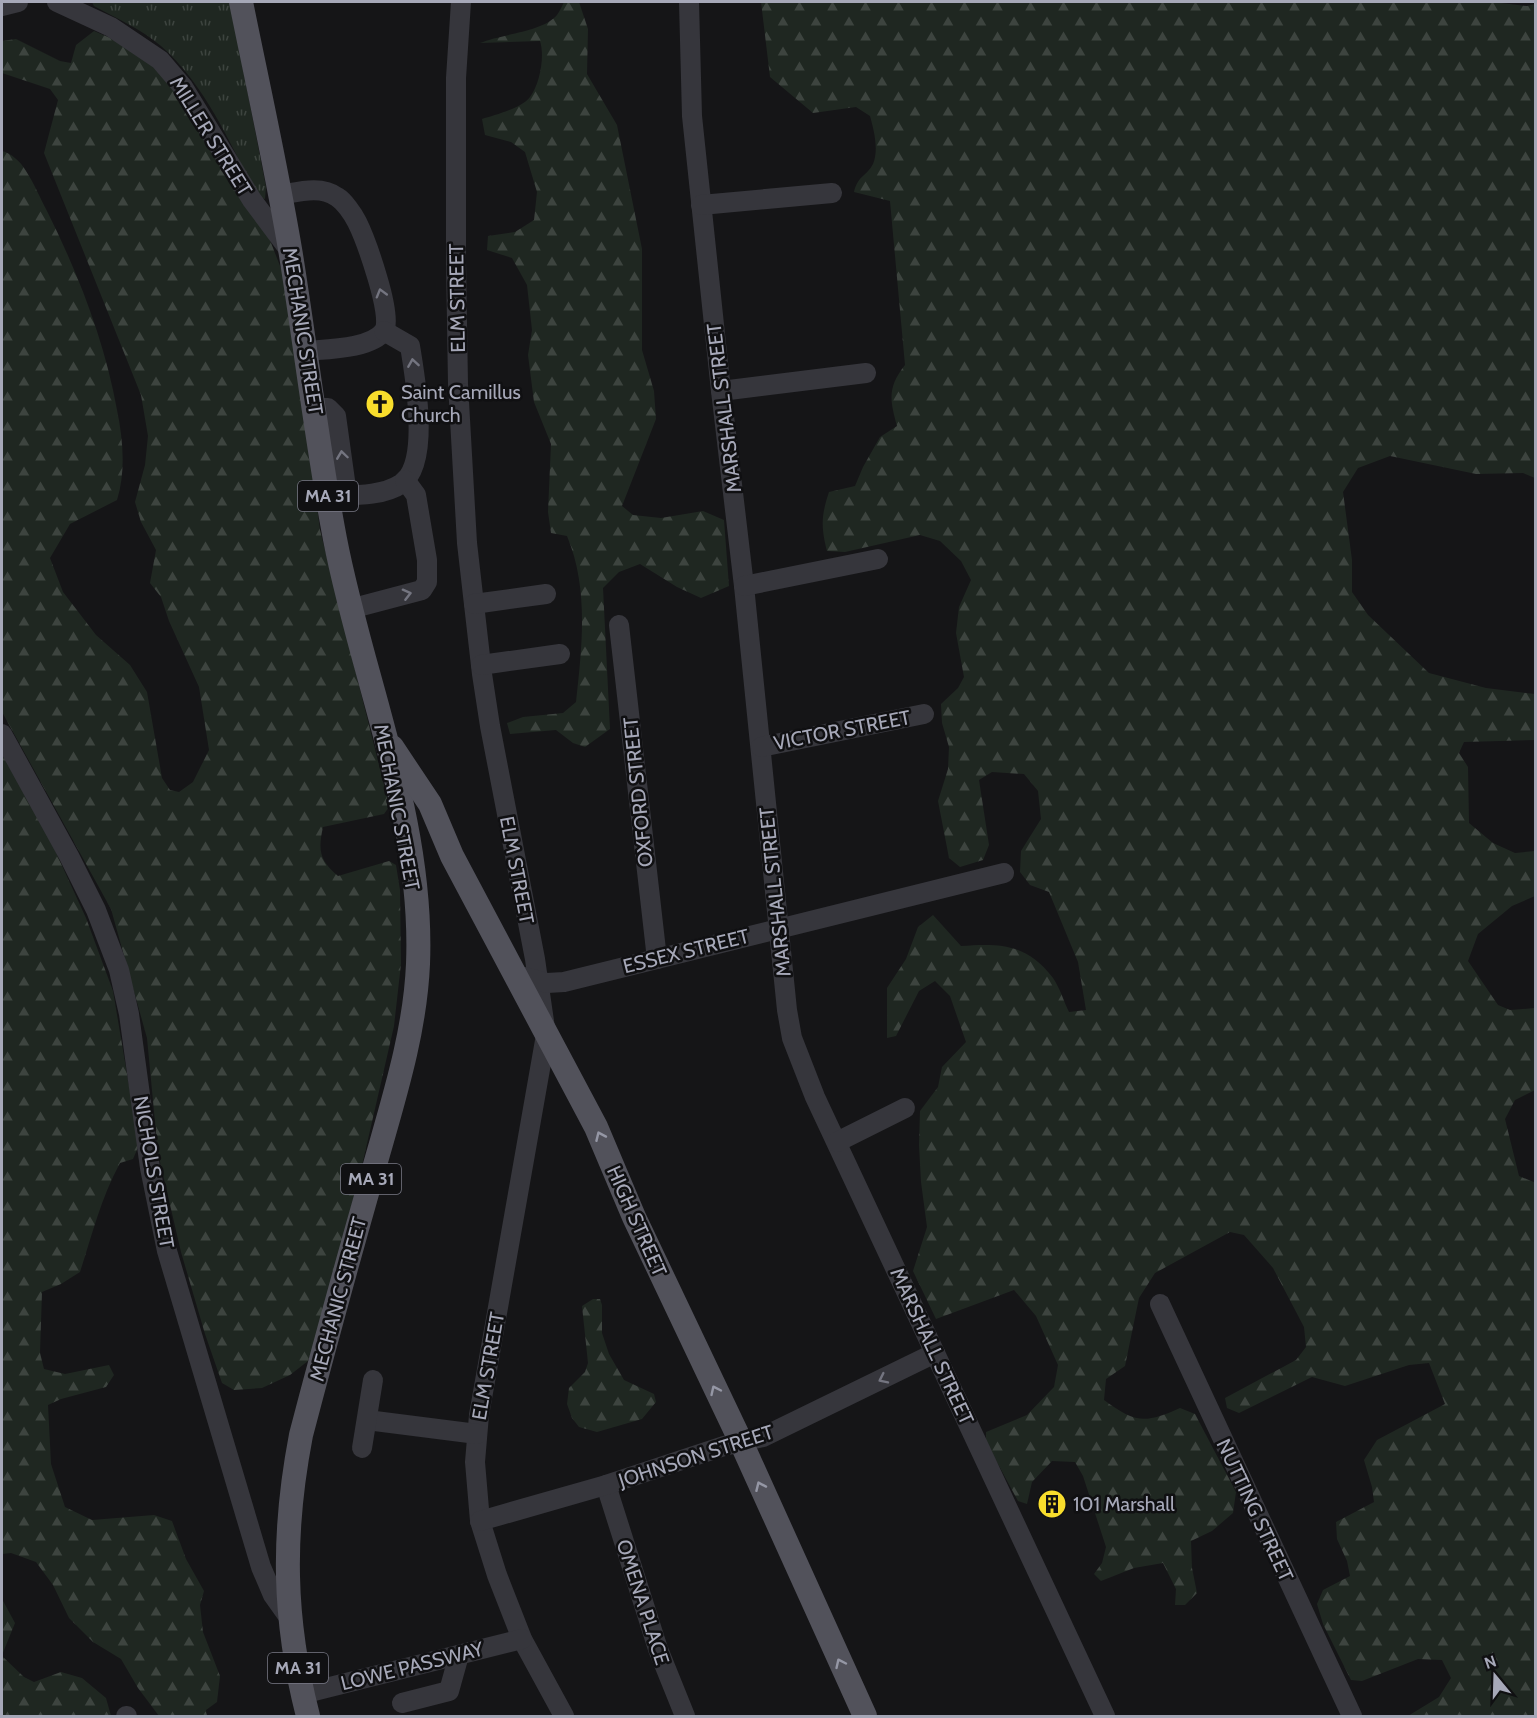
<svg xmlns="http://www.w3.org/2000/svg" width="1537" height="1718" viewBox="0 0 1537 1718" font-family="Cabin,sans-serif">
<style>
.grass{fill:url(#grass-tufts)}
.forest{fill:url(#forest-firs)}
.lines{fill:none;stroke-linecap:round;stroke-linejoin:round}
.minor{stroke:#36363c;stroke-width:20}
.major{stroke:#52525b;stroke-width:24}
.oneway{stroke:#747580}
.oneway2{stroke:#9597a5}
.labels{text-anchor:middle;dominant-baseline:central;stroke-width:5;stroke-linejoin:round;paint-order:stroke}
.shield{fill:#101012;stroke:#797a86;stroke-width:1.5}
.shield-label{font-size:18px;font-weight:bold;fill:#a6a8b8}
.street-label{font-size:20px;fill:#a6a8b8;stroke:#101012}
.poi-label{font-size:20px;fill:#a6a8b8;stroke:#101012;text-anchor:start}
</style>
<defs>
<pattern id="grass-tufts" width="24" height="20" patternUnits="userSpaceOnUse" patternTransform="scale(1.5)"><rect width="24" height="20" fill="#1f2721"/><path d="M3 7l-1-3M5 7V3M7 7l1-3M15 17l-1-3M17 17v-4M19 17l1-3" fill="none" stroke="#3d443f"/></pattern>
<pattern id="forest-firs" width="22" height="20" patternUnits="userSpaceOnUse" patternTransform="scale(1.5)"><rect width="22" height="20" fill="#1f2721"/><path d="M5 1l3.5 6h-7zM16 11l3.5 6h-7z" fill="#3d443f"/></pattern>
</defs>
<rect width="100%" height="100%" fill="#151517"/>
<!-- grass -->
<path class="grass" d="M92 2H230L266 187 265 199 258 197C231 146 206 85 161 46 141 29 116 18 94 6Z"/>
<!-- forest -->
<g class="forest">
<path d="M564 2H579L588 29 587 74 617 125 642 249V350L654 391 656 419 622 506 633 515 661 518 703 511 724 520 729 586 701 598 677 587 640 564 619 572 603 588 610 729 585 747 573 743 556 730 510 734 507 723 523 717 563 713 576 702C582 647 589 588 567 536L551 533 548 512 551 444 534 402 528 355 532 330 527 285 512 258 487 250 488 236 515 232 534 220 537 192 525 152 511 142 485 135 482 119C495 115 522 108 530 97 540 84 545 56 540 41L480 43C501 34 543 32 557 15 560 11 562 6 564 2Z"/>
<path d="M761 2H1493L1527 6 1535 4V478L1523 473 1476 474 1390 456 1358 468 1343 492 1352 560V592L1368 615 1429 673 1486 688 1535 694V740L1464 742 1459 753 1468 767 1469 823 1493 843 1515 853 1535 851V896L1512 906 1478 934 1468 961 1498 1005 1510 1010 1535 1008V1090L1515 1100 1505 1119 1519 1176 1536 1183 1535 1716H1408L1439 1697 1451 1678 1442 1660 1418 1659 1362 1681 1351 1680 1323 1624 1317 1604 1323 1590 1350 1576 1347 1561 1337 1539 1336 1522 1374 1502 1372 1487 1364 1460 1377 1440 1445 1404 1429 1363 1409 1365 1345 1386 1312 1377 1239 1413 1227 1408 1225 1398 1296 1360 1306 1347 1304 1327 1273 1268 1244 1235 1230 1232 1155 1273 1139 1298 1125 1366 1106 1379 1104 1400C1135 1423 1145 1424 1180 1408L1195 1414 1236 1492 1233 1513 1212 1531 1191 1541 1192 1568 1197 1593 1185 1605H1175L1176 1589 1163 1563 1134 1568 1101 1581 1094 1574 1102 1563 1106 1547 1083 1476 1075 1462 1052 1461 1032 1482 1027 1504 1018 1501 986 1442V1432L1027 1415 1054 1387 1058 1365 1036 1316 1014 1290 936 1319 913 1271 927 1227 921 1182 919 1145 920 1111 938 1087 942 1067 966 1042 950 996 935 981 919 991 896 1036 887 1038V988L906 959 918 927 933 915 961 946C1001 943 1027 944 1053 978 1060 988 1064 1002 1069 1012L1086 1010 1078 962 1049 892 1030 885 1020 872 1021 851 1041 819 1038 791 1024 774 992 772 979 780 989 845 983 860 960 867 949 858 938 801 948 769 949 747 942 723 941 704 958 688 964 677 956 633 959 607 971 580 961 561 940 541 920 535 845 552 827 551C821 527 821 516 829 492L855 486 863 467 880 437 897 426C890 400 887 388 905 365L890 201 854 192C858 175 867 176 873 164 879 150 874 130 870 116L856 107 813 113 770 77Z"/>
<path d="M94 31 136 49 166 78 266 230 282 271 297 355 320 530 388 801 389 807 384 814 323 827C318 850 319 860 338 876L389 861 396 865 400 890 401 964 394 1026 363 1161 317 1336 308 1361 290 1375 262 1388 234 1390 222 1383 205 1334 181 1252 158 1153 147 1038 111 909 2 712V151C11 153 21 162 26 171 34 183 40 198 47 211 78 273 105 342 117 410 123 439 126 471 117 500L70 524 50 558 63 592 96 635 130 665 147 692 162 778 170 790 179 792 193 782 209 750 199 687 169 621 161 597 150 583 156 550 141 522 135 502 145 465 148 436 141 395 44 153 58 100 50 89 2 73V41L16 39 60 61 71 63 76 45Z"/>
<path d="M2 751 42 822 86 918 113 991 139 1145 133 1159 120 1163C101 1198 92 1235 80 1272L61 1284 42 1292 40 1353 44 1369 65 1374 109 1365 114 1375 106 1387 61 1399 48 1405 51 1464 65 1507 92 1520 154 1515 172 1521 186 1559 204 1591 200 1605 203 1632 220 1676 217 1702 206 1710 207 1716H159L138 1688 121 1659 93 1642 69 1618 53 1585 36 1562 11 1553 2 1554Z"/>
<path d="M593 1299H600L602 1305V1333L609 1354 624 1380 654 1394 656 1402 642 1419 597 1432 579 1427 572 1418 567 1404 569 1388 585 1372 588 1363 582 1306Z"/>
<path d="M2 1599 15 1623 2 1655Z"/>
<path d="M2 1656 24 1677 34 1682 61 1672 82 1678 106 1698 111 1716H2Z"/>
</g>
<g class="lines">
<!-- minor -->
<g class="minor">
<path d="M57 2 111 27 160 60 183 87 252 200 290 251"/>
<path d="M461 2 456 78V260L458 384 467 543 482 674 490 726 535 959 546 1035 479 1415 475 1462 480 1521 497 1575 522 1639 564 1716"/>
<path d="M689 2 692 116 721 391 744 586 787 1010 792 1038 815 1097 1105 1716"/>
<path d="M2 6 18 2"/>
<path d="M279 195C298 192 321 185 337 197 344 201 353 214 357 222 365 238 394 317 384 331 371 349 326 349 306 351"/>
<path d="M701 205 832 193"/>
<path d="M721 391 866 373"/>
<path d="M315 408H328L336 416 347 495"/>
<path d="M328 496C351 495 381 497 401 484 431 464 415 377 410 346L384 331"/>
<path d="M744 586 878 559"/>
<path d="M474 604 546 594"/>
<path d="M350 609 422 590 427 582V560L416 495 405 480"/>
<path d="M619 625 657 959"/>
<path d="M481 665 560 654"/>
<path d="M2 734 69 856 96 910 119 970 129 1014 150 1168 167 1251 261 1567 273 1595 290 1619"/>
<path d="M761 747 924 714"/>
<path d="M526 977 547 983 564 982 1004 873"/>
<path d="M837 1142 905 1108"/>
<path d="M1160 1304 1352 1716"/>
<path d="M367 1420 477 1434"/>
<path d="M362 1448 373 1380"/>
<path d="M606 1485 658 1649 685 1716"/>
<path d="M480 1521 606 1485 724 1446 763 1437 935 1353"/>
<path d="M302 1694 522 1639"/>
<path d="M402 1703 449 1691 459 1655"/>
<path d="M126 1716H127"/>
</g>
<!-- major -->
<g class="major">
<path d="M241 2C258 86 277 170 291 255 306 349 317 445 335 539 362 680 424 818 418 964 415 1035 392 1104 373 1172 348 1260 324 1347 301 1435 282 1534 283 1619 308 1716"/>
<path d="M392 747 430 804 452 856 596 1127 634 1217 741 1442 865 1716"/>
</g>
</g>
<!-- one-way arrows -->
<defs><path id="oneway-chevron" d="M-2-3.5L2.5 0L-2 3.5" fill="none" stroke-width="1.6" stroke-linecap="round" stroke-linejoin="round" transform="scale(1.5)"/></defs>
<g class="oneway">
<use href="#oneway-chevron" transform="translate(381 293) rotate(-106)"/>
<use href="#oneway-chevron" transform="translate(413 363) rotate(-99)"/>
<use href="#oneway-chevron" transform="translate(342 455) rotate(-98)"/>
<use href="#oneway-chevron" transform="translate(407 594) rotate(-14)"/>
<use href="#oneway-chevron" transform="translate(883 1379) rotate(154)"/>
</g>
<g class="oneway2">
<use href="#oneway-chevron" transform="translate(600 1136) rotate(-114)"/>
<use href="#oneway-chevron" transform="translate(715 1390) rotate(-115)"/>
<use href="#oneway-chevron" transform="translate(760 1486) rotate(-114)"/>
<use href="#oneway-chevron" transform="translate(840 1663) rotate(-115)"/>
</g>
<!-- icons -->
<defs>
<g id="church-disc" transform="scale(1.5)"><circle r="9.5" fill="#f8dd2c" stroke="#101012"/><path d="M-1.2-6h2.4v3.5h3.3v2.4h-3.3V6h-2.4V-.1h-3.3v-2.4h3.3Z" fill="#111"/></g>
<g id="building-disc" transform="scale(1.5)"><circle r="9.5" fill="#f8dd2c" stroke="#101012"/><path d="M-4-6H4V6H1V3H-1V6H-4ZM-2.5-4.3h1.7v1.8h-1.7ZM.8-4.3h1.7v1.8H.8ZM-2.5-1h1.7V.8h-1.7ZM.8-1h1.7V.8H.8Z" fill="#111"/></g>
</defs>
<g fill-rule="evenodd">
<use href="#church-disc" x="380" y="404"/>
<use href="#building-disc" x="1052" y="1504"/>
</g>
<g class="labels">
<!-- shield labels -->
<g class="shield">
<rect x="298" y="481" width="60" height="30" rx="4.5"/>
<rect x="341" y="1164" width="60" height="30" rx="4.5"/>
<rect x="268" y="1653" width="60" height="30" rx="4.5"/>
</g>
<g class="shield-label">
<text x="328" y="496">MA 31</text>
<text x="371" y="1179">MA 31</text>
<text x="298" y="1668">MA 31</text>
</g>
<!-- street labels -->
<g class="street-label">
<text transform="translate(211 136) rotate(58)">MILLER STREET</text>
<text transform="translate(457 298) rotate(-91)">ELM STREET</text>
<text transform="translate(303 331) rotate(81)">MECHANIC STREET</text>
<text transform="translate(724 408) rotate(-97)">MARSHALL STREET</text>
<text transform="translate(842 730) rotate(-11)">VICTOR STREET</text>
<text transform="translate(638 792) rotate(-96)">OXFORD STREET</text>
<text transform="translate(397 807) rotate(79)">MECHANIC STREET</text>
<text transform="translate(517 870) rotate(79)">ELM STREET</text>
<text transform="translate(775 892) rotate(-96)">MARSHALL STREET</text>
<text transform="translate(686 951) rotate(-14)">ESSEX STREET</text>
<text transform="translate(154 1172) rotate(80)">NICHOLS STREET</text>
<text transform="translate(637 1221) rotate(66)">HIGH STREET</text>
<text transform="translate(338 1299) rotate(-75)">MECHANIC STREET</text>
<text transform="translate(932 1346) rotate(65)">MARSHALL STREET</text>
<text transform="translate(488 1366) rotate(-80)">ELM STREET</text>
<text transform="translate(696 1456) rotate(-18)">JOHNSON STREET</text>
<text transform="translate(1255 1510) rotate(65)">NUTTING STREET</text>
<text transform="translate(643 1602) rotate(72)">OMENA PLACE</text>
<text transform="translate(412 1666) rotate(-14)">LOWE PASSWAY</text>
</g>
<!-- poi labels -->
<g class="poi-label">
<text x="401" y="392">Saint Camillus<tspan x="401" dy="23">Church</tspan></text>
<text x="1073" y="1504">101 Marshall</text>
</g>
</g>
<!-- border -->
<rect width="1537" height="1718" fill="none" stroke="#a6a8b8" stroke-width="6"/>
<!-- north arrow -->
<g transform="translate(1495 1676) rotate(341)" stroke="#101012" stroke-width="4.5" paint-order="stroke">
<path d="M0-4.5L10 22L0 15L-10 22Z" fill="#a6a8b8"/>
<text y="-9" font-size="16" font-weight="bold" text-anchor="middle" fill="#a6a8b8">N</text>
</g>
</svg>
